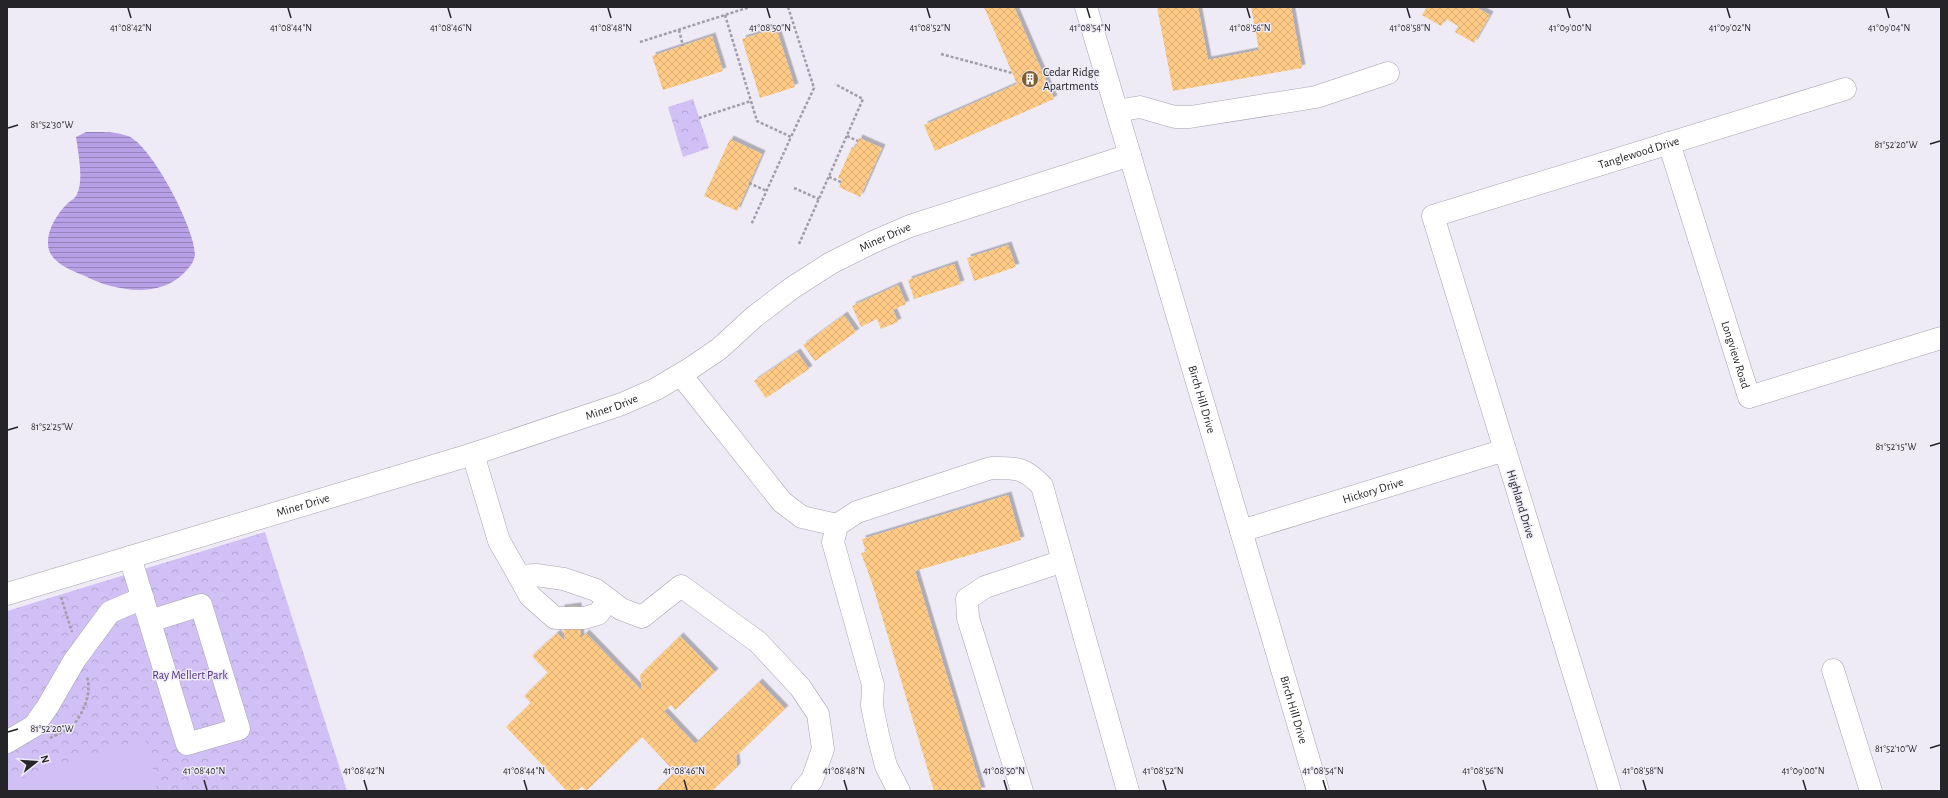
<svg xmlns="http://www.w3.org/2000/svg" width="1948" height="798" viewBox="0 0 1948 798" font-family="'Alegreya Sans',sans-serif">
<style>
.park{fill:url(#park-crowns)}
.pitch{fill:#d1c0f5}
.water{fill:url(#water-rules)}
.building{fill:url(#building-cross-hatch);filter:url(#shadow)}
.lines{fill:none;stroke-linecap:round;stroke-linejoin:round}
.minor-casing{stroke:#a6a3ae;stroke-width:23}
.path{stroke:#a09ea6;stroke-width:2.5;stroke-dasharray:3 2;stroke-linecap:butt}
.minor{stroke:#fff;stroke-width:22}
.ticks{fill:none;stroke:#252428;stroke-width:1.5}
.labels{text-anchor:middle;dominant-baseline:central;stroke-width:3;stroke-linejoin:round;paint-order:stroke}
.poi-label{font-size:12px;fill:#252428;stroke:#eeebf7;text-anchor:start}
.street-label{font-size:12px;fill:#252428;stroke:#eeebf7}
.park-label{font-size:12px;fill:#543284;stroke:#eeebf7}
.ticks-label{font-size:10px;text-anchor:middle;fill:#252428;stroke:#eeebf7;stroke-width:3;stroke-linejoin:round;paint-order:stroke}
</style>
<defs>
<pattern id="park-crowns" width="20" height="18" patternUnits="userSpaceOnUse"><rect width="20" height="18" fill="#d1c0f5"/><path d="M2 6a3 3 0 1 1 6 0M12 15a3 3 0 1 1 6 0" fill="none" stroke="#b3a5d2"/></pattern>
<pattern id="water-rules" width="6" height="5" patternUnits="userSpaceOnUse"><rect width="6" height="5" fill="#b8a0e6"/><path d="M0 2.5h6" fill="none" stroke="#9582ba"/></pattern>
<pattern id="building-cross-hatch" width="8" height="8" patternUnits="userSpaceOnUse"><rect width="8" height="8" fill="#fecb87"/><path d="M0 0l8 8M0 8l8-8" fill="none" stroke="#daae75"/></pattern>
<filter id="shadow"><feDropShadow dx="3.5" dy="-3.5" stdDeviation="0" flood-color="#0004"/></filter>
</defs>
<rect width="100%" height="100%" fill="#eeebf7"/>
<!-- park -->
<g class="park">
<path d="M693 99 709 148 683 157 668 107Z"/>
<path d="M265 532 347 791H7V611Z"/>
</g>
<!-- pitch -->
<path class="pitch" d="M145 739 153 769 157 791H7V783Z"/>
<!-- water -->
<path class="water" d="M86 132C100 132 115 131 128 136 152 145 196 231 195 255 194 262 189 268 184 273 159 299 114 291 85 276 71 270 48 262 48 244 47 230 57 214 67 204 70 201 76 198 77 194 84 180 78 152 76 137Z"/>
<!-- building -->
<g class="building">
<path d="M984 7H1014L1054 99 935 151 924 125 1017 84Z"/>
<path d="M1157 7H1198L1208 60 1259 50 1251 7H1291L1302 68 1173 91Z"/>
<path d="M1427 7H1481L1479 9 1490 15 1474 43 1455 32 1458 26 1446 19 1441 26 1422 15Z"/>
<path d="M776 28 795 87 760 98 742 39Z"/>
<path d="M712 36 723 71 663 90 652 56Z"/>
<path d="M859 138 882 148 860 197 839 187 842 180 838 178 852 147 855 148Z"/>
<path d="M730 139 762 154 737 211 704 196Z"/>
<path d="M1008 245 1016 267 974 281 967 258Z"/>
<path d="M954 264 961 284 914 299 908 280Z"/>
<path d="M898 285 906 304 893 310 898 322 881 329 877 319 861 327 852 306Z"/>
<path d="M844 315 856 332 815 361 803 345Z"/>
<path d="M797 352 809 369 766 398 754 381Z"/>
<path d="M1008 495 1021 540 915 571 982 791H934L872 583 861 553 866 552 862 539Z"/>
<path d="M578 606 581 638 586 633 642 691 640 675 680 636 715 672 675 710 671 705 664 711 695 744 759 682 785 709 736 756 737 767 712 791H655L675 772 642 737 586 791 582 786 577 791H567L506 727 531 703 524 696 548 673 532 656 557 633 565 641 561 608Z"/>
</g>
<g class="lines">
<!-- minor casing -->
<g class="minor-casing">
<g id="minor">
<path id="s1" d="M1086 7 1318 791"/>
<path d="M1117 111 1140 107 1175 117H1190L1316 97 1388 73"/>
<path id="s2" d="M1669 143 1749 397 1941 338"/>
<path d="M681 375 782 502 802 517 837 525"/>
<path d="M473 454 499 541 519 576 536 575 564 579 596 590 621 609 642 617 681 586 758 642 800 687 818 714 823 749 812 780 802 791"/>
<path id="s3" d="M1241 531 1505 450"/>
<path d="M130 557 187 744 239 729 201 605 150 621"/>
<path d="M519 576 530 596 555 618H584L598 614 609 600"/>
<path id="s4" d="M7 594 473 454 622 404 656 389 688 370 719 349 754 317 792 288 831 263 873 242 910 226 1130 155"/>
<path d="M1833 670 1871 791"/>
<path d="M7 742 34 726 48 706 74 661 110 612 143 598"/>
<path d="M899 791 886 766 878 735 872 706 873 685 833 542 837 525 857 512 991 468C1017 468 1024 467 1042 486L1128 791"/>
<path d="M1022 791 968 618 967 599 985 587 1063 561"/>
<path id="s5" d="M1610 791 1433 216 1845 89"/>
</g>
</g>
<!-- path -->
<g class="path">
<path d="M788 7 814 88 791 137"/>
<path d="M725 15 757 121 791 137 751 225"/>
<path d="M679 30 683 46"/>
<path d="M640 42 750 7"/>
<path d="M941 54 1012 73"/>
<path d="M699 118 751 101"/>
<path d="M847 136 858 141"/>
<path d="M829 177 841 182"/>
<path d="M749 183 767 191"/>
<path d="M794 188 819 199"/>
<path d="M799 244 863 99 835 84"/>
<path d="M61 597 72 632"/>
<path d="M50 738C57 734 70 730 74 724 84 712 92 692 87 677"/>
</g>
<!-- minor -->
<use href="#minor" class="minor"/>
</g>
<!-- ticks -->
<path class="ticks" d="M128 8 131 18M288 8 291 18M448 8 451 18M608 8 611 18M767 8 770 18M927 8 930 18M1087 8 1090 18M1247 8 1250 18M1407 8 1410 18M1567 8 1570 18M1727 8 1730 18M1886 8 1889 18M8 128 18 125M1930 144 1940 141M8 430 18 427M1930 446 1940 443M8 732 18 729M1930 748 1940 745M204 780 207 790M364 780 367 790M524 780 527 790M684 780 687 790M844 780 847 790M1004 780 1007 790M1163 780 1166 790M1323 780 1326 790M1483 780 1486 790M1643 780 1646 790M1803 780 1806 790"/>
<!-- icons -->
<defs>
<g id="building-disc" transform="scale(0.9)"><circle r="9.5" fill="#7d5e33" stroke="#eeebf7"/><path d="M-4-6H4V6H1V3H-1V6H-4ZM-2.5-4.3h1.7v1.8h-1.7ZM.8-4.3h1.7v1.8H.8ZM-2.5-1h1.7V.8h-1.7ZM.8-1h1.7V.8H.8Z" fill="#fff"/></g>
</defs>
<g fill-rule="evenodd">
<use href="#building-disc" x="1030" y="79"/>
</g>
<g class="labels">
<!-- poi labels -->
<g class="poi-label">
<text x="1043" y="72">Cedar Ridge<tspan x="1043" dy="14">Apartments</tspan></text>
</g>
<!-- street labels -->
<g class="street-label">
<text stroke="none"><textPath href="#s5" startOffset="817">Tanglewood Drive</textPath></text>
<text stroke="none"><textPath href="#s4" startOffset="957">Miner Drive</textPath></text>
<text stroke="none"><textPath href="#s2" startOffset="222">Longview Road</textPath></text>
<text stroke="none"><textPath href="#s1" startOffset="409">Birch Hill Drive</textPath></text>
<text stroke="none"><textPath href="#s4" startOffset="633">Miner Drive</textPath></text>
<text stroke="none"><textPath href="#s3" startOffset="138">Hickory Drive</textPath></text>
<text stroke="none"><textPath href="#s4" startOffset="309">Miner Drive</textPath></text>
<text transform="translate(1521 504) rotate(73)">Highland Drive</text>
<text stroke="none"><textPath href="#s1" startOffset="733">Birch Hill Drive</textPath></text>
</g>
<!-- park labels -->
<g class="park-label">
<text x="190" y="675">Ray Mellert Park</text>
</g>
</g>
<g class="ticks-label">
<text x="131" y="31">41°08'42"N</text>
<text x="291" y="31">41°08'44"N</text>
<text x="451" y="31">41°08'46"N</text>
<text x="611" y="31">41°08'48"N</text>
<text x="770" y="31">41°08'50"N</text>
<text x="930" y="31">41°08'52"N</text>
<text x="1090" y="31">41°08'54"N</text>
<text x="1250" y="31">41°08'56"N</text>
<text x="1410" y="31">41°08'58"N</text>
<text x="1570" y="31">41°09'00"N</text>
<text x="1730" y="31">41°09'02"N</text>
<text x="1889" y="31">41°09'04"N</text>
<text x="52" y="128">81°52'30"W</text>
<text x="1896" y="148">81°52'20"W</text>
<text x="52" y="430">81°52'25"W</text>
<text x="1896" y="450">81°52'15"W</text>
<text x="52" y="732">81°52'20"W</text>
<text x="1896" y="752">81°52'10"W</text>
<text x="204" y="774">41°08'40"N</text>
<text x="364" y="774">41°08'42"N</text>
<text x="524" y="774">41°08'44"N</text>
<text x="684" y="774">41°08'46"N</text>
<text x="844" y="774">41°08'48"N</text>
<text x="1004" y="774">41°08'50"N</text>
<text x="1163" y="774">41°08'52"N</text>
<text x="1323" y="774">41°08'54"N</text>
<text x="1483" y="774">41°08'56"N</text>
<text x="1643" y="774">41°08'58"N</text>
<text x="1803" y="774">41°09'00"N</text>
</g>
<!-- border -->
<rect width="1948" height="798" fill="none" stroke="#252428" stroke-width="16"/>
<!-- north arrow -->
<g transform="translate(36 762) rotate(73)" stroke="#eeebf7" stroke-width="3" paint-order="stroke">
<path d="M0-3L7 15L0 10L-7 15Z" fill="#252428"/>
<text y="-6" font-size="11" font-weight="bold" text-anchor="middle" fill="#252428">N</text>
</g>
</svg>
